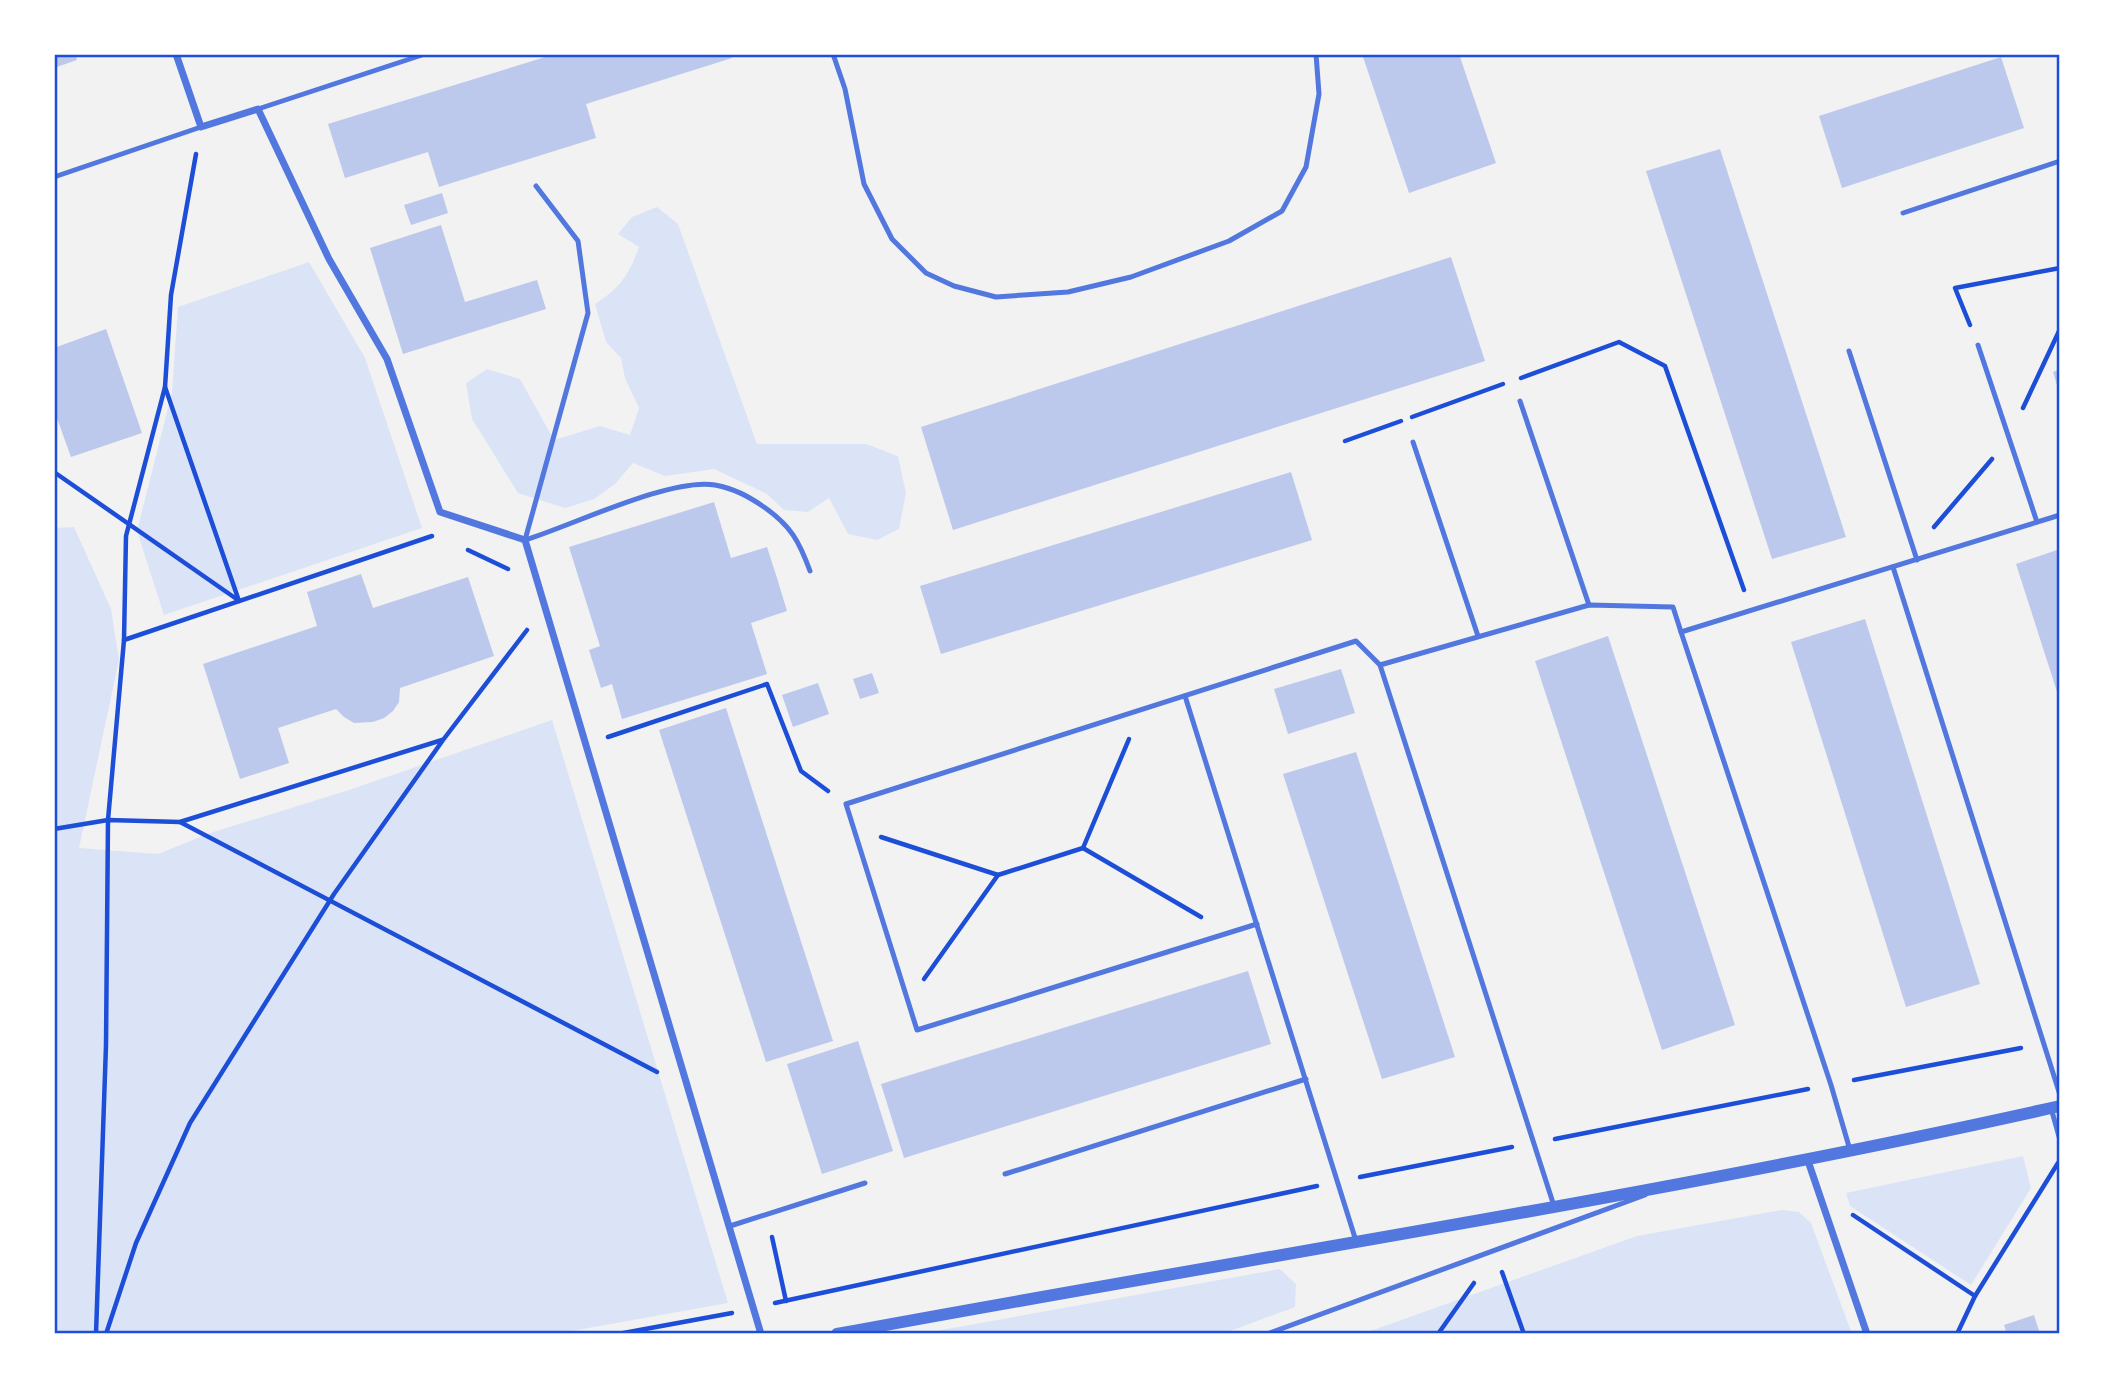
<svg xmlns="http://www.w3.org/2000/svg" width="2114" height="1388" viewBox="0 0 2114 1388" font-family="'PT Sans',sans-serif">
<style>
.green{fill:#dbe4f7}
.building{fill:#bdc9ec}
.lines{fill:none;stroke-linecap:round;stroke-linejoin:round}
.path{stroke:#1d4ed8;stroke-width:4.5}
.service{stroke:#5277de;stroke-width:5}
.minor{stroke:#5277de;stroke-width:7}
.tertiary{stroke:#5277de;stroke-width:12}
.neatline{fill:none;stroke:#1d4ed8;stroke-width:2.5}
</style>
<rect width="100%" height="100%" fill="#f2f2f2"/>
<!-- green -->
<g class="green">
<path d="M657 207 678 224 757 444H866L898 456 906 493 899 529 877 540 848 534 829 498 808 512 784 510 767 494 714 469 665 476 633 463 615 484 594 499 565 508 518 493 472 419 466 383 487 369 520 379 554 440 600 426 630 435 639 408 625 378 621 358 606 342 595 304C620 288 629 275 639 247L618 234 632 217Z"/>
<path d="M309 262 365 358 422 528 164 615 137 531 172 392 178 307Z"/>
<path d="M74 527 111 609 119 660 79 848 158 854 210 833 349 790 552 720 728 1303 555 1334H54V528Z"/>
<path d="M2023 1156 2031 1188 1971 1285 1850 1206 1846 1193Z"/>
<path d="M1782 1210 1799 1212 1811 1223 1852 1334H1362L1637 1236Z"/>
<path d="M1280 1269 1296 1284 1295 1307 1222 1334H919Z"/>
</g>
<!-- building -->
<g class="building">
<path d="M54 54H75L77 60 54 68Z"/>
<path d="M555 54H731L732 58 586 104 596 138 439 187 428 152 345 178 328 124Z"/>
<path d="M1362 54H1459L1496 163 1409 193Z"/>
<path d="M2001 57 2024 128 1842 188 1819 116Z"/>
<path d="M1720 149 1846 537 1772 559 1646 171Z"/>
<path d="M442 193 448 213 411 225 404 205Z"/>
<path d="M441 225 465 302 537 280 546 309 403 354 370 248Z"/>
<path d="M1451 257 1485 361 953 530 921 427Z"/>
<path d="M106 329 142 433 71 457 54 410V348Z"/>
<path d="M2060 369V392H2059L2053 372Z"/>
<path d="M1291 472 1312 540 941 654 920 586Z"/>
<path d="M714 502 731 558 767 547 777 578 787 611 751 623 767 674 622 719 612 684 601 688 589 650 600 646 569 547Z"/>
<path d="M2060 549V698H2059L2016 564Z"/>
<path d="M361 574 373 608 468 577 494 656 400 688 399 702 393 711 384 718 373 722 354 723 344 717 336 709 278 728 289 763 240 779 203 664 317 626 307 592Z"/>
<path d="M1865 619 1980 984 1906 1007 1791 642Z"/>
<path d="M1608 636 1735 1025 1662 1050 1535 661Z"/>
<path d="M1341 669 1355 713 1288 734 1274 689Z"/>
<path d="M872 673 879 693 860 699 853 679Z"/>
<path d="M818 683 829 714 793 727 782 695Z"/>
<path d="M726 708 833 1041 766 1062 659 730Z"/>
<path d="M1356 752 1455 1057 1382 1079 1283 774Z"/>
<path d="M1248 971 1271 1044 904 1158 881 1084Z"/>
<path d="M858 1041 893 1151 822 1174 787 1064Z"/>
<path d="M2034 1315 2040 1334H2007L2004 1325Z"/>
</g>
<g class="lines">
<!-- path -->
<g class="path">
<path d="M2060 54V55"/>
<path d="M196 154 171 295 165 387 239 601"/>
<path d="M1970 325 1955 288 2060 268"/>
<path d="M1521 378 1619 342 1665 366 1744 590"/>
<path d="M2023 408 2060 329"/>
<path d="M1412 417 1503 384"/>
<path d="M1345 441 1401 421"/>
<path d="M54 472 238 600"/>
<path d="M1934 527 1992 459"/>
<path d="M468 550 508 569"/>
<path d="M124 640 432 536"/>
<path d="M608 737 767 684 801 771 828 791"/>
<path d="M180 822 657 1072"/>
<path d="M54 829 108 820 180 822 442 740"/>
<path d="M881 837 998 875 924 979"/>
<path d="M1083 848 1129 739"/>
<path d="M998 875 1083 848 1201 917"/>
<path d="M1854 1080 2021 1048"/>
<path d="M1555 1139 1808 1089"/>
<path d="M1360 1177 1512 1147"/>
<path d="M1853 1215 1975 1296"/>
<path d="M772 1237 786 1301"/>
<path d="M1502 1272 1524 1334"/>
<path d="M775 1303 1317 1186"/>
<path d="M96 1334 106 1045 108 820 124 640 126 536 165 387"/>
<path d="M106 1334 136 1243 190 1123 334 894 443 740 527 630"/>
<path d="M618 1334 732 1313"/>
<path d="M1438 1334 1474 1283"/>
<path d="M1957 1334 1975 1296 2058 1163"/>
</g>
<!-- service -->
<g class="service">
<path d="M833 54 845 89 864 184 892 239 926 273 954 286 996 297 1068 292 1131 277 1229 241 1282 211 1306 167 1319 94 1316 54"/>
<path d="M258 109 425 54"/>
<path d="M54 177 201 127"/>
<path d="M1903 213 2060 161"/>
<path d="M1978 345 2037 522"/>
<path d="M1849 351 1917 560"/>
<path d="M1520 401 1589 605"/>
<path d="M1413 442 1478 636"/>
<path d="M525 540 588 313 578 241 536 186"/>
<path d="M525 540C571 526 671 477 715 485 735 489 748 496 764 507 791 526 799 541 810 571"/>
<path d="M1893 567 2060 1095"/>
<path d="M1185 696 1356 1241"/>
<path d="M1257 924 917 1030 846 804 1356 641 1380 665"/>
<path d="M2051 1108 2060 1140"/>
<path d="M1850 1150 1831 1085 1681 632 2060 515"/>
<path d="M1005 1174 1306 1079"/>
<path d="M1554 1206 1380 665 1589 605 1673 607 1681 632"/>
<path d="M730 1226 865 1183"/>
<path d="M1267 1334 1645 1195"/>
</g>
<!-- minor -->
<g class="minor">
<path d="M176 54 201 127 258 109 329 259 387 359 440 512 525 540 761 1334"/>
<path d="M1807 1158 1867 1334"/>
</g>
<!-- tertiary -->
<path class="tertiary" d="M837 1334C1245 1258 1655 1197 2060 1106"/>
</g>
<!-- border -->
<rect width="2114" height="1388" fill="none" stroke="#ffffff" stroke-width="112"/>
<rect x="56" y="56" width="2002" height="1276" class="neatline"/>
</svg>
